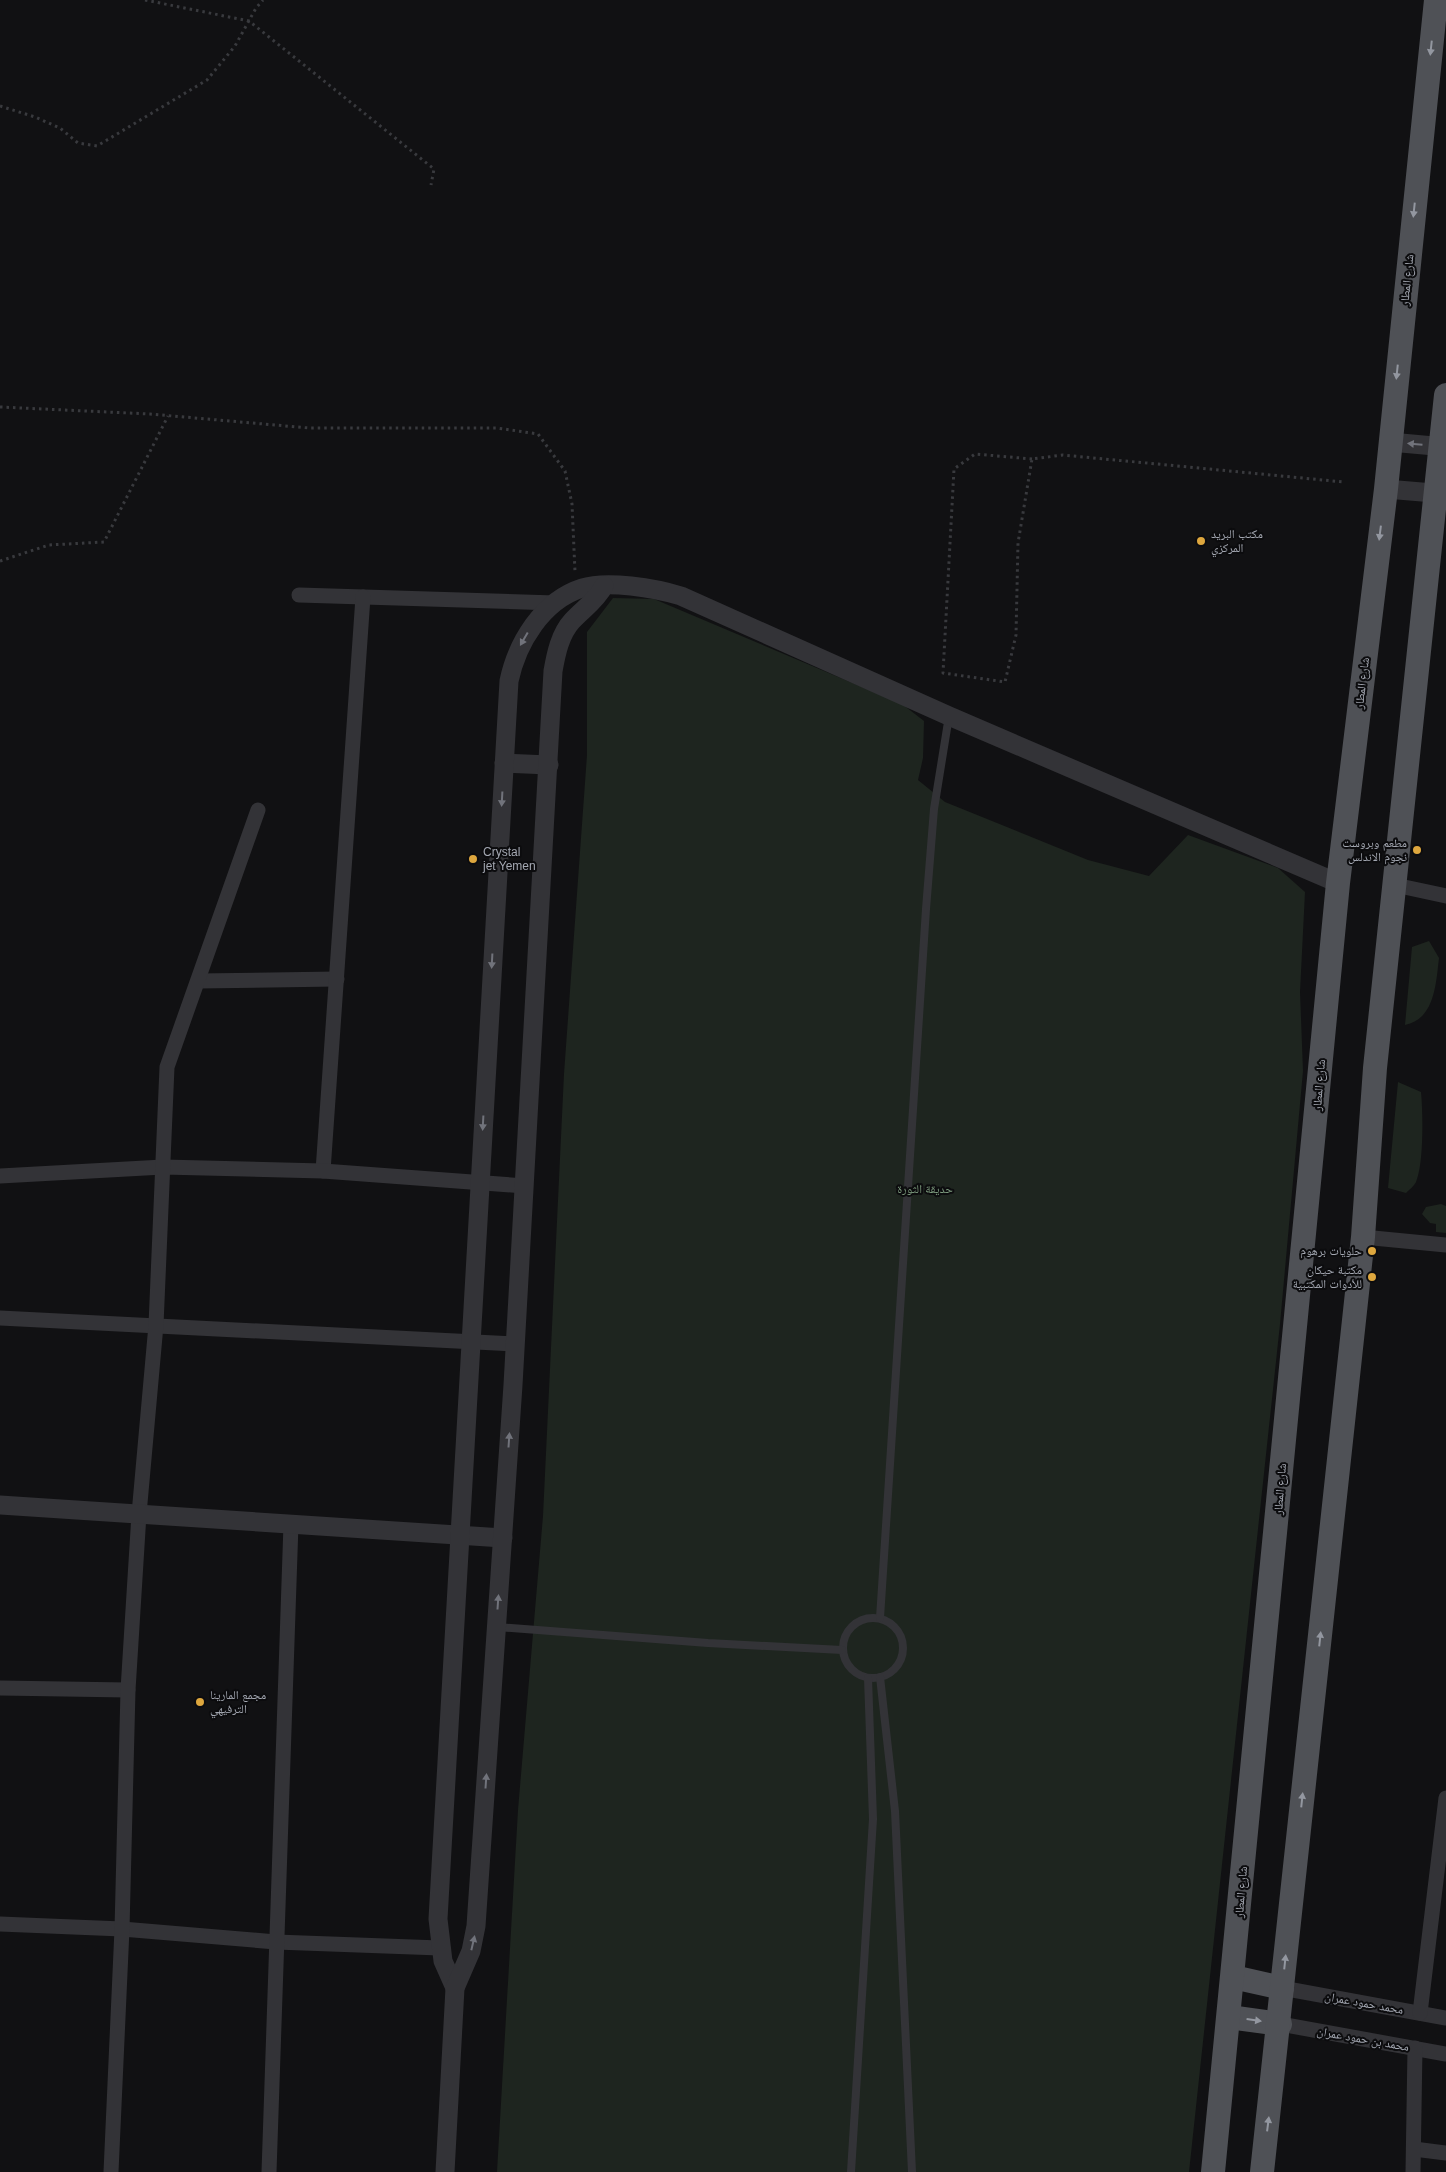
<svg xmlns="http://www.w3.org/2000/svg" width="1446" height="2172" viewBox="0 0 1446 2172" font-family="Arial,'Noto Naskh Arabic',sans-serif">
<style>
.green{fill:#1e251f}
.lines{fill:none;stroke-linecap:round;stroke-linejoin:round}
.path{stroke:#393a3e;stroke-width:3;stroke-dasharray:2.5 4;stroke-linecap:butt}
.service{stroke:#333337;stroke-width:8}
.minor{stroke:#333337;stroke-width:15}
.tertiary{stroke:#333337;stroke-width:19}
.primary{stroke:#4f5156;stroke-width:24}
.oneway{fill:#9397a0}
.oneway2{fill:#71737b}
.poi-dot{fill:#dea73e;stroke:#0c0c0e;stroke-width:2}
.labels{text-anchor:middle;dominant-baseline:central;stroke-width:4;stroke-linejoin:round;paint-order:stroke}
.street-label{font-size:12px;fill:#a4a8b2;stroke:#0c0c0e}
.poi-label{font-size:12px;fill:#a4a8b2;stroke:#0c0c0e;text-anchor:start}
.park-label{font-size:12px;fill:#7d9b7e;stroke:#0c0c0e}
</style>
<rect width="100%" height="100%" fill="#111113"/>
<!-- green -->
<g class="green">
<path d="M613 598 654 599 902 704 924 721 923 758 918 780 945 802 1088 860 1149 876 1188 835 1278 868 1305 892 1300 992 1303 1071 1280 1324 1189 2172H497L518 1810 543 1516 564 1074 587 755V632Z"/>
<path d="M1429 941 1439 958C1436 983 1435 1019 1405 1025L1412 947Z"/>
<path d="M1398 1082 1421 1092C1423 1113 1424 1163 1416 1182 1414 1186 1409 1190 1406 1193L1388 1188Z"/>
<path d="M1441 1204 1446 1206V1233L1436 1232V1224L1430 1223 1422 1214 1426 1207Z"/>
</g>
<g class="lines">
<!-- path -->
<g class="path">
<path d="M145 0 249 21 434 169 431 185"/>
<path d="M0 106 35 117 60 128 78 143 97 146 207 80 235 46 256 8 263 0"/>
<path d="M0 407 150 414 309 428H497L538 434 565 471 572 504 575 572"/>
<path d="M1032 459 975 454 954 469 943 673 1005 682 1016 635 1018 543 1032 459 1063 455 1344 482"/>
<path d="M0 561 49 545 104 542 168 416"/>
</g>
<!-- service -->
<g class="service">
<circle cx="873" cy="1648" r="30"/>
<path d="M880 1618 926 909 934 809 949 716"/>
<path d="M497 1627 708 1643 842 1650"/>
<path d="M880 1677 895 1811 912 2172"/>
<path d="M851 2172 873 1819 868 1678"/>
</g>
<!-- minor -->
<g class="minor">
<path d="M299 595 555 603"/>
<path d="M1395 885 1446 896"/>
<path d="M198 981 337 979"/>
<path d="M323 1171 363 597"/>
<path d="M0 1176 163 1167 323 1171 525 1186"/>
<path d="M1363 1237 1446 1245"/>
<path d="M0 1318 515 1344"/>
<path d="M0 1688 128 1690"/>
<path d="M0 1924 122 1929 276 1942 440 1948"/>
<path d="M1282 1988 1446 2018"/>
<path d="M1420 2013 1446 1798"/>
<path d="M1280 2024 1446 2054"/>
<path d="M1414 2149 1446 2153"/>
<path d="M111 2172 122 1929 128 1690 139 1514 156 1325 167 1067 258 810"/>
<path d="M269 2172 291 1524"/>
<path d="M1413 2172 1415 2048"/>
</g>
<!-- tertiary -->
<g class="tertiary">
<path d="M1390 442 1446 447"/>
<path d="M1386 489 1446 494"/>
<path d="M504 763 549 765"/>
<path d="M0 1505 503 1538"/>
<path d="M455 1988 443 1961 438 1919 509 681C517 643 542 601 582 588 607 580 655 588 681 596L949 716 1338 883"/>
<path d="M445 2172 455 1988 471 1951 476 1926 513 1385 553 671C556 654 560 634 572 621 583 609 596 601 604 586"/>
</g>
<!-- primary -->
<g class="primary">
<path d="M1233 1977 1282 1988"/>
<path d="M1229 2017 1280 2024"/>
<path d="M1213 2172 1338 883 1386 489 1436 0"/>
<path d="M1262 2172 1363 1237 1375 1068 1446 395"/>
</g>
</g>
<!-- one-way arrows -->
<defs><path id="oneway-solid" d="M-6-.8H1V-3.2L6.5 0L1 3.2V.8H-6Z" transform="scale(1.25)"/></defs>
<g class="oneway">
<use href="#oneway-solid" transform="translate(1431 48) rotate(96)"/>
<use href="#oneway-solid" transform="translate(1414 210) rotate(96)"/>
<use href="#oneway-solid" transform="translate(1397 372) rotate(96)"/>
<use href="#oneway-solid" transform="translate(1380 533) rotate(97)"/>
<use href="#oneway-solid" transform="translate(1320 1639) rotate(-84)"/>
<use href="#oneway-solid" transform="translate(1302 1800) rotate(-84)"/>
<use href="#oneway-solid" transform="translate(1285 1962) rotate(-84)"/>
<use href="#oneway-solid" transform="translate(1254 2020) rotate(8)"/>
<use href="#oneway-solid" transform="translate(1268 2124) rotate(-83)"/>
</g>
<g class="oneway2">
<use href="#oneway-solid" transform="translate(1415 444) rotate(-175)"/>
<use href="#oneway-solid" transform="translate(524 639) rotate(120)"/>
<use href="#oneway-solid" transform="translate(502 799) rotate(93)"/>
<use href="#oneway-solid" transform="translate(492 961) rotate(93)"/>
<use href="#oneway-solid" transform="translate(483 1123) rotate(93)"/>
<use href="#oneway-solid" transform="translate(509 1440) rotate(-86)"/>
<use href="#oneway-solid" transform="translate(498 1602) rotate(-86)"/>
<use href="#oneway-solid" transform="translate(486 1781) rotate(-86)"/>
<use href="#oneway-solid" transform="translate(473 1943) rotate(-77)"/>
</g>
<!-- markers -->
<g class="poi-dot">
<circle cx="1201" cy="541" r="5"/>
<circle cx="1417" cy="850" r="5"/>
<circle cx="473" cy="859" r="5"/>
<circle cx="1372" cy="1251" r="5"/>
<circle cx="1372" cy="1277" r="5"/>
<circle cx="200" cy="1702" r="5"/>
</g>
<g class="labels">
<!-- street labels -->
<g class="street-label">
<text transform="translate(1407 280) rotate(-84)">شارع المطار</text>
<text transform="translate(1362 683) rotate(-83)">شارع المطار</text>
<text transform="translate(1319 1085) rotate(-85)">شارع المطار</text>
<text transform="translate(1280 1489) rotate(-85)">شارع المطار</text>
<text transform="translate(1241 1892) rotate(-85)">شارع المطار</text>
<text transform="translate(1364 2003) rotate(10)">محمد حمود عمران</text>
<text transform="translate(1363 2039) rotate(10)">محمد بن حمود عمران</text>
</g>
<!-- poi labels -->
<g class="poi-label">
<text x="1211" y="534">مكتب البريد<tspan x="1211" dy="14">المركزي</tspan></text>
<text x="1407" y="843" text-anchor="end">مطعم وبروست<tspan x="1407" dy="14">نجوم الاندلس</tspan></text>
<text x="483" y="852">Crystal<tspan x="483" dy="14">jet Yemen</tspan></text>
<text x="1362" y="1251" text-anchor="end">حلويات برهوم</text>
<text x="1362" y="1270" text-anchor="end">مكتبة حيكان<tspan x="1362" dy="14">للأدوات المكتبية</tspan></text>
<text x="210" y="1695">مجمع المارينا<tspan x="210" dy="14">الترفيهي</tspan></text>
</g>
<!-- park labels -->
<g class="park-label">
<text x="925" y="1189">حديقة الثورة</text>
</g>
</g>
</svg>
